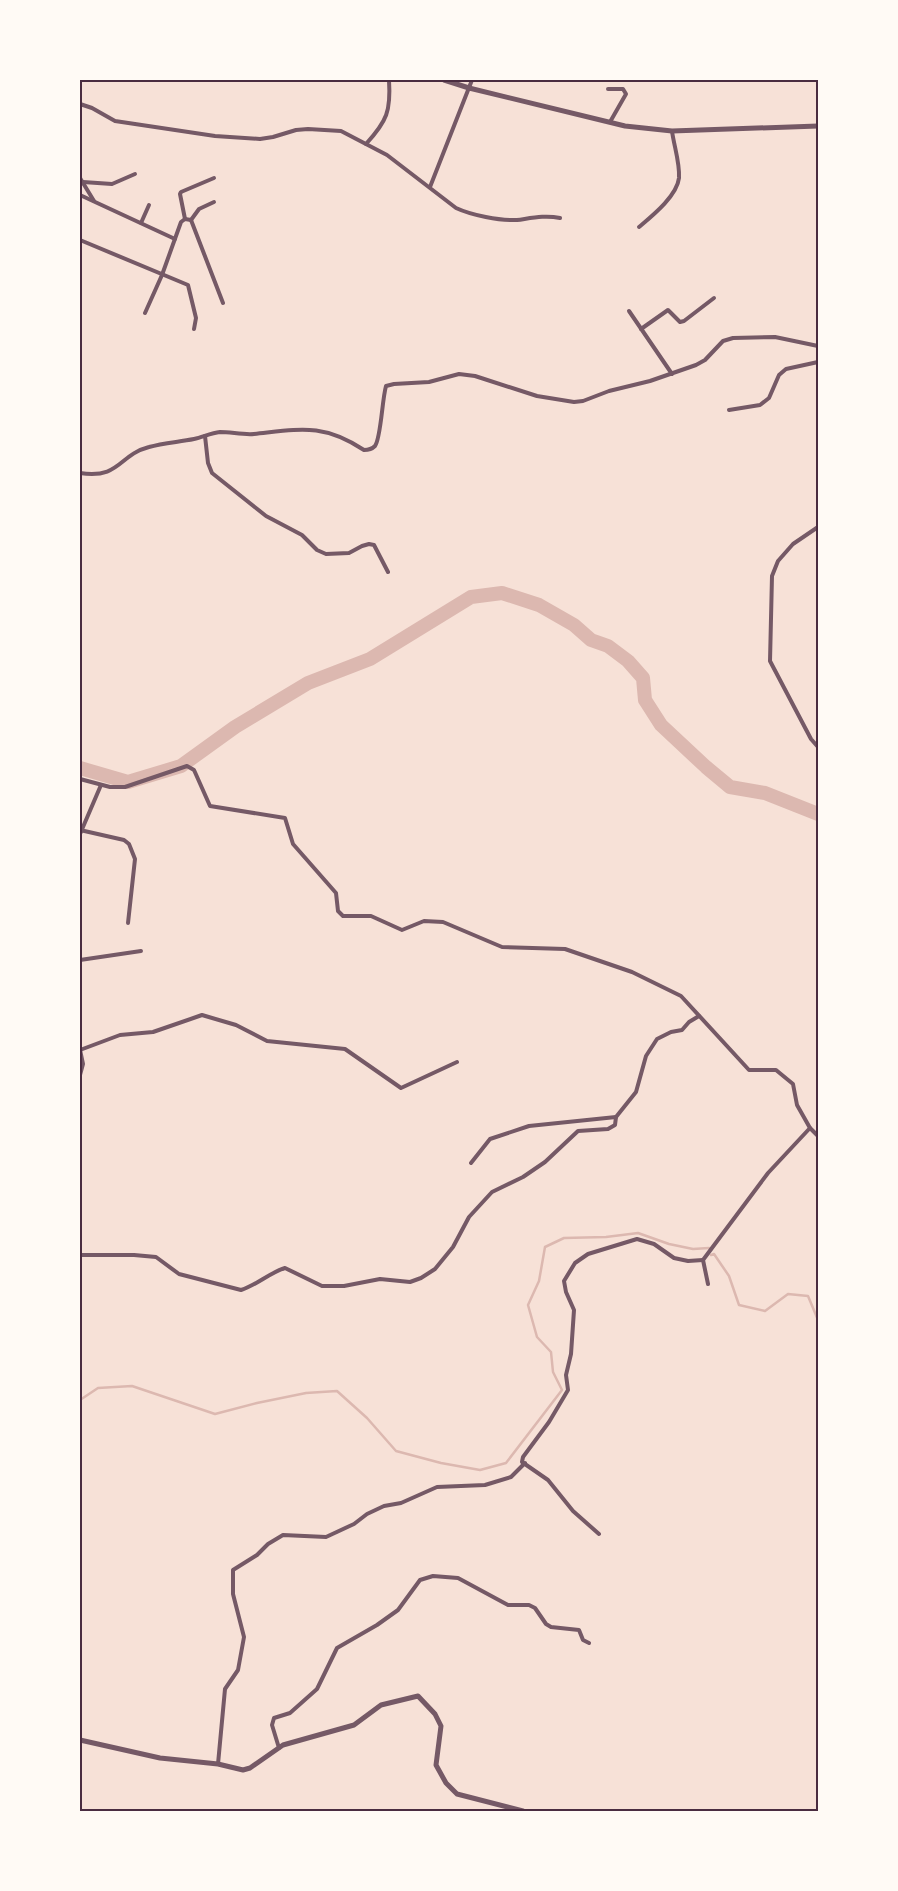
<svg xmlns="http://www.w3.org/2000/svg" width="898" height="1891" viewBox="0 0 898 1891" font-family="'Archivo Narrow',sans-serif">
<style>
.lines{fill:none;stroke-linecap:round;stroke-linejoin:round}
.stream{stroke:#dcb8b0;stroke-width:2.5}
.river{stroke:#dcb8b0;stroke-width:14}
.minor{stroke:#755966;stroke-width:4}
.tertiary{stroke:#755966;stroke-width:5}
.neatline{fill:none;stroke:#4a2c40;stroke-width:2}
</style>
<rect width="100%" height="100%" fill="#f7e1d7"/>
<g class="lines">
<!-- stream -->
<g class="stream">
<path d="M711 1255 714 1254 729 1276 739 1305 765 1311 788 1294 808 1296 818 1320"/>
<path d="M80 1400 98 1388 132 1386 215 1414 257 1403 306 1393 337 1391 367 1418 396 1451 441 1463 480 1470 506 1463 562 1390 553 1372 551 1352 537 1337 528 1305 539 1281 545 1247 564 1238 606 1237 638 1233 669 1244 693 1249 709 1248"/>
</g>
<!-- river -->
<path class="river" d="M80 768 128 782 181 766 235 727 308 683 370 659 471 597 502 593 539 605 574 625 591 640 608 646 628 661 643 678 645 700 661 725 706 767 730 787 765 793 818 814"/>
<!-- minor -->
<g class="minor">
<path d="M608 89H623L626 94 610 122"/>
<path d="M80 104 92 108 115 121 215 136 260 139 273 137 296 130 308 129 341 131 387 155 456 208C471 215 500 221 517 220 532 218 545 215 560 218"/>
<path d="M366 144C387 121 391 111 389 80"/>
<path d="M80 178 94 201"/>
<path d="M83 182 112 184 135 174"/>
<path d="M430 187 472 80"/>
<path d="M80 195 175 239"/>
<path d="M185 219 180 194 181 192 214 178"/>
<path d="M191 220 223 303"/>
<path d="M191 220 199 209 214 202"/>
<path d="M141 223 149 205"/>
<path d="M639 227C652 216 677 196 679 178 680 163 674 146 672 131"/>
<path d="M80 240 188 285 196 318 194 329"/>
<path d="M629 311 672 374"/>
<path d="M145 313 162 275 181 222 185 219 191 220"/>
<path d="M641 329 668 310 680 322 684 321 714 298"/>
<path d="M729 410 760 405 769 398 779 375 786 369 818 362"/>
<path d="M205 436 208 463 212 473 266 516 302 535 317 550 326 554 349 553 362 546 369 544 374 545 388 572"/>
<path d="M80 473C121 479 118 455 149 447 163 443 179 442 194 439 203 437 211 433 220 432 231 432 243 435 254 434 301 429 323 423 364 450 369 450 372 449 375 446 381 438 382 400 386 386L394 384 429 382 459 374 475 376 537 396 574 402 583 401 609 391 650 381 696 365 705 360 723 341 733 338 775 337 818 346"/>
<path d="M818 527 793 544 778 561 772 576 770 661 811 739 818 747"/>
<path d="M80 779 110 787H125L187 766 194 770 210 806 285 818 293 844 336 893 338 911 343 916H371L402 930 424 921 443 922 502 947 565 949 632 972 681 996 749 1070H776L793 1084 797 1105 810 1128 818 1136"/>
<path d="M80 830 124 840 129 844 135 859 128 923"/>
<path d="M80 834 101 785"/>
<path d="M80 960 141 951"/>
<path d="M80 1050 120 1035 153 1032 202 1015 236 1025 267 1041 345 1049 401 1088 457 1062"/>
<path d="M80 1075 83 1064 80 1050"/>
<path d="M471 1163 490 1139 529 1126 616 1117"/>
<path d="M80 1255H134L156 1257 179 1274 241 1290C257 1285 269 1273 285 1268L322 1286H344L380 1279 410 1282 421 1278 435 1269 453 1247 469 1217 492 1192 523 1177 545 1162 578 1131 608 1129 615 1125 616 1117 636 1092 646 1056 657 1039 671 1032 682 1030 689 1022 699 1016"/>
<path d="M708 1284 703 1260 768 1173 810 1128"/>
<path d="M599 1534 573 1511 548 1480 522 1462 523 1457 549 1422 568 1390 566 1375 571 1354 574 1310 566 1292 564 1281 575 1263 588 1254 637 1239 654 1244 674 1258 688 1261 703 1260"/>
<path d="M279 1748 272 1725 274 1718 290 1713 317 1689 337 1648 377 1625 398 1610 420 1580 433 1576 458 1578 508 1605H529L535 1608 546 1624 551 1627 579 1630 583 1640 589 1643"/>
<path d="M218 1764 225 1689 238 1670 244 1637 233 1594V1570L257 1555 268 1544 283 1535 326 1537 354 1524 367 1514 384 1506 401 1503 437 1487 485 1485 511 1477 525 1463"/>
</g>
<!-- tertiary -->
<g class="tertiary">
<path d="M444 80 469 88 625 126 672 131 818 126"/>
<path d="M80 1740 160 1758 218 1764 243 1770 250 1768 283 1745 354 1725 381 1705 418 1696 435 1714 441 1726 436 1765 446 1783 457 1794 523 1811"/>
</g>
</g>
<!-- border -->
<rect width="898" height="1891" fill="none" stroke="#fffaf5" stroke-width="162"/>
<rect x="81" y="81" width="736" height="1729" class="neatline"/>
</svg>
